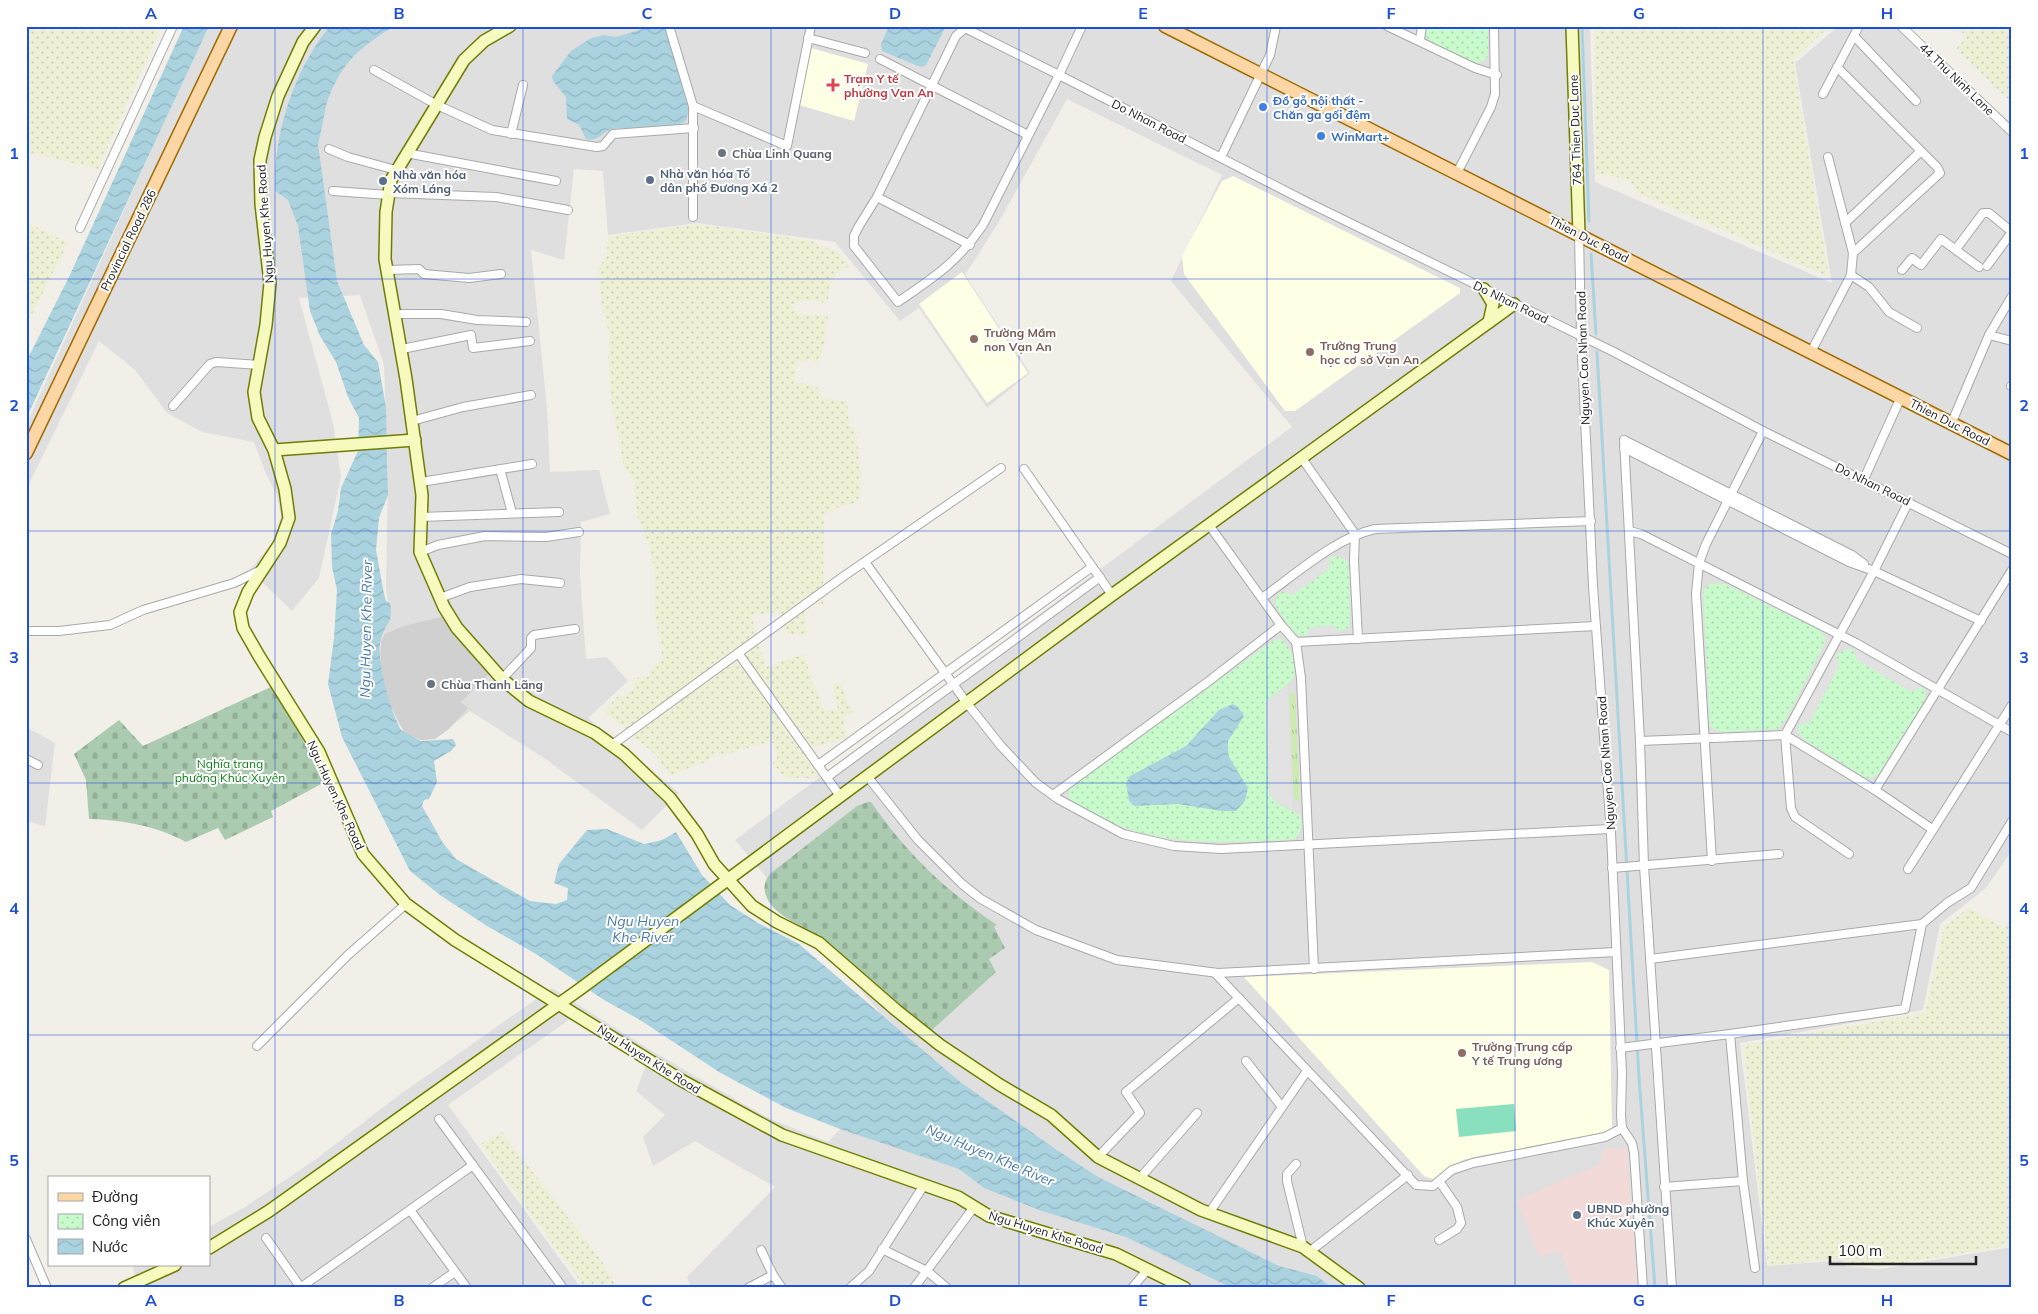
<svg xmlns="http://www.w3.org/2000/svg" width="2038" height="1314" viewBox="0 0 2038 1314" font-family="Mulish,sans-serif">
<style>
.residential{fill:#e0dfdf}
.commercial{fill:#f2dad9}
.education{fill:#ffffe5}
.religious{fill:#d0d0d0}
.farmland{fill:url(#farmland-dots)}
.grass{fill:url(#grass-tufts)}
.cemetery{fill:url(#cemetery-stones)}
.park{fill:url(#park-dots)}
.pitch{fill:#88e0be}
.parking{fill:#e2e2e2}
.water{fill:url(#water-waves)}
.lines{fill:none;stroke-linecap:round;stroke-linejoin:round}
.stream{stroke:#aad3df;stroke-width:3}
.street-casing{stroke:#a9a9a9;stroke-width:10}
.secondary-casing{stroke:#707d05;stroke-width:14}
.primary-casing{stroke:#a06b00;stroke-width:15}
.street{stroke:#fff;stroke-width:8}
.secondary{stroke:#f7fabf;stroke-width:11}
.primary{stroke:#fcd6a4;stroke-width:12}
.grid{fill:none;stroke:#1d4ed8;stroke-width:1;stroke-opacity:0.55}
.health-dot{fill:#e0444e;stroke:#fff;stroke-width:2}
.shop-dot{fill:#3f7fe0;stroke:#fff;stroke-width:2}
.worship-dot{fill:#6b7280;stroke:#fff;stroke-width:2}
.service-dot{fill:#5c6f8a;stroke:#fff;stroke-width:2}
.education-dot{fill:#8d6e63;stroke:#fff;stroke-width:2}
.labels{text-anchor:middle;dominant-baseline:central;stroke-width:4;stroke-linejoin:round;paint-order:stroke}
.health-label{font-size:12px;font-weight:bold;fill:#be3a42;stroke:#fff;text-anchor:start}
.street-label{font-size:12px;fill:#222;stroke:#fff}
.shop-label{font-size:12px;font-weight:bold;fill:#366cbe;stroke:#fff;text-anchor:start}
.worship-label{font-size:12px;font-weight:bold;fill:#5b616d;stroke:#fff;text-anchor:start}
.service-label{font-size:12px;font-weight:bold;fill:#4e5e75;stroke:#fff;text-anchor:start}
.education-label{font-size:12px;font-weight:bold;fill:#785e54;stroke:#fff;text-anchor:start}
.park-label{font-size:12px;fill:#0c8416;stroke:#fff}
.water-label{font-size:14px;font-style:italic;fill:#4a7aab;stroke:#fff}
.neatline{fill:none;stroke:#1d4ed8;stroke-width:2}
.grid-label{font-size:16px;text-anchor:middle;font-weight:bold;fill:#1d4ed8}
</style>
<defs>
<pattern id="farmland-dots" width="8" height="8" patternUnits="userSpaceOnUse" patternTransform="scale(1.25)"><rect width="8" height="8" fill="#eef0d5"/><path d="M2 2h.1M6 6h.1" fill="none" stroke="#ccceb7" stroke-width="1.8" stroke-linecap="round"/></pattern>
<pattern id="grass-tufts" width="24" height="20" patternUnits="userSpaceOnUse" patternTransform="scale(1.25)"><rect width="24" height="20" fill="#cdebb0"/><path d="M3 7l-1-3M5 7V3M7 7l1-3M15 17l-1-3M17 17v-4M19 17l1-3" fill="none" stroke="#b0c997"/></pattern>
<pattern id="cemetery-stones" width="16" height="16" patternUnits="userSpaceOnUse" patternTransform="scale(1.25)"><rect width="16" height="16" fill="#aacbaf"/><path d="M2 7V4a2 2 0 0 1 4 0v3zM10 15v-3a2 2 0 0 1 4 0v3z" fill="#92ae96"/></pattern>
<pattern id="park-dots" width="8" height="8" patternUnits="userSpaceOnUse" patternTransform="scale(1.25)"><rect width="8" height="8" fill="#c8facc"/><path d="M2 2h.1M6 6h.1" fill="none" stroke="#acd6af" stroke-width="1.8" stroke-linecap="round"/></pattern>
<pattern id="water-waves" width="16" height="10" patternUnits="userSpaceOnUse" patternTransform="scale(1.25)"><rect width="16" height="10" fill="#aad3df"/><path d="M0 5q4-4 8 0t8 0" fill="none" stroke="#92b5bf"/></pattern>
</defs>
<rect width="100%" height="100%" fill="#f2efe9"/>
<!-- residential -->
<g class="residential">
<path d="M208 26H1590L1595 182 1832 283 1795 63 1839 26H1905L2012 124V850L1986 888 1940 924 1923 1010 1740 1043 1767 1266 1843 1260 1845 1266 1880 1269 2012 1247V1288H691L687 1277 775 1187 695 1141 653 1166 643 1137 665 1115 636 1091 647 1063 570 1019 448 1105 581 1288H137L133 1265H209V1227L245 1207 319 1157 395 1098 552 988 652 1051 768 1118 828 1142 913 1052 735 840 1292 427 1171 281 1222 175 1067 99 1000 220 965 275 1030 373 987 408 919 308 900 321 835 242 697 223 608 235 603 171 574 169 564 260 531 250 547 409 550 472 599 470 610 514 581 522 580 574 586 659 607 657 628 681 588 718 679 793 642 830 544 758 470 711 435 739 421 740 410 736 398 723 390 700 380 652 382 633 390 617 386 588 388 475 384 365 360 295 299 298 333 423 341 477 319 578 292 611 250 570 272 543 281 517 277 495 266 474 254 442 202 432 167 413 135 370 99 341 26 490V425Z"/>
<path d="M26 727 55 743 45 826 26 821Z"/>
</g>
<!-- commercial -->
<path class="commercial" d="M1604 1148 1626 1149 1638 1288H1574L1561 1251 1539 1256 1517 1200 1600 1164Z"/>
<!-- education -->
<g class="education">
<path d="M811 48 868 64 854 121 799 105Z"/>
<path d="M1233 176 1460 288V293L1295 411H1285L1184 274 1182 256 1222 181Z"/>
<path d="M962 272 1028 373 987 403 919 304Z"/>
<path d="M1592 962 1609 970 1612 1129 1608 1134 1482 1155 1463 1160 1433 1179 1424 1176 1244 977Z"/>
</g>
<!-- religious -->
<path class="religious" d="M445 616 491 672 461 702 468 708 449 729 435 739 421 740 404 732 386 697 380 664 381 641 385 634 404 626Z"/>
<!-- farmland -->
<g class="farmland">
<path d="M26 26H162L98 169 26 152Z"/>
<path d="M1594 26H1830L1793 60 1829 277 1638 193 1628 179 1596 174Z"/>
<path d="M1955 26H2012V103L1956 49 1967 37Z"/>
<path d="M26 222 68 243 26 326Z"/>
<path d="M698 224 812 241 839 253 850 266 838 272 832 280 827 303 809 300 796 303 793 306V311L798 314 828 315 824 346 818 363 810 360 797 362 795 382 816 386 819 389 821 398 847 402 849 425 855 428 858 446 861 479 859 502 839 507 824 514 823 606 805 604 807 635 789 634 785 631 780 612 751 615 766 667 804 654 813 685 816 687 824 711 838 709 832 686 840 682 852 712 843 718 847 738 810 748 822 774 814 779 801 777 792 779 787 776 782 778 779 770 772 764 777 758 775 745 771 742 722 755 717 752 707 762 695 765 672 776 660 765 657 756 605 713 615 698 626 695 632 690 635 679 642 676 646 678 651 674 653 667 663 658 655 614V571L647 540 637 516 634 481 624 468 611 399 608 355 610 336 602 307 598 268 606 258 609 236Z"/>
<path d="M1969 908 2004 928 2012 917V1245L1879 1267 1846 1265 1843 1258 1768 1266 1743 1045 1925 1013 1944 926Z"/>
<path d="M502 1132 604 1264 617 1288H585L480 1144Z"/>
</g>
<!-- grass -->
<path class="grass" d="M1295 692 1300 802 1294 798 1289 694Z"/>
<!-- cemetery -->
<g class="cemetery">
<path d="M273 686 297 727 323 783 271 811 273 817 225 840 218 828 186 842C157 826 122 820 89 819L86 780 74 754 119 720 143 746Z"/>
<path d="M868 802H871C907 854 945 890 997 925L994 927 1005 948 989 959 996 972 932 1030C895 1002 861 969 823 940 809 929 788 922 775 909 764 898 760 884 771 873L857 806Z"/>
</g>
<!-- park -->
<g class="park">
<path d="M1426 26H1488V57L1481 62 1475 63 1434 44 1426 37Z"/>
<path d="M1338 556 1347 561 1349 571 1350 627 1338 632 1333 625 1309 628 1307 636 1295 634 1276 607V597L1283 591 1292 595 1330 568V557Z"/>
<path d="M1723 583 1819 630 1825 637V643L1786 719 1778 729 1719 732 1710 726 1703 590 1710 584Z"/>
<path d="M1280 639C1291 644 1298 667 1293 678 1290 685 1272 694 1266 702L1269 794 1278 804 1300 815 1302 824 1298 838C1287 841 1275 840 1264 841 1207 844 1150 842 1098 817 1087 812 1076 807 1069 798V790L1089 774 1274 640Z"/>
<path d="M1846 649H1853L1857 660 1912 692 1921 686 1925 690 1926 698 1878 775 1868 779 1805 740C1800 735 1798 733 1798 725L1810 722 1838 666 1836 655Z"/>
</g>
<!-- pitch -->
<path class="pitch" d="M1514 1104 1516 1131 1459 1137 1456 1109Z"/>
<!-- parking -->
<g class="parking">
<path d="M1330 557V568L1292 595 1283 591Z"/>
<path d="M1333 625 1338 632 1307 636 1309 628Z"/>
<path d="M1855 651 1921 686 1912 692 1857 660Z"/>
<path d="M1836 655 1839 666 1810 722 1798 725Z"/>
<path d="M1287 686 1293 810 1275 801 1270 793 1266 703Z"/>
</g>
<!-- water -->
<g class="water">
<path d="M184 26H209L26 419V362L69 277Z"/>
<path d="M330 26H394C359 49 344 59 328 99 324 112 322 130 318 144L337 281 364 345 378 362 386 407 388 495 379 518 376 550 384 594 386 601 390 603C394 623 385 623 381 639 375 659 391 712 401 730L421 741 453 739 456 745 451 751 434 761 437 782 429 799 424 800 422 806 443 843 456 859 530 901 556 904 567 900 568 888 554 883 559 864 587 830 607 829 644 844 662 840 676 832 702 875 730 905 758 923 799 944 959 1081 1057 1150 1098 1177 1279 1266 1317 1276 1332 1288H1232L1126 1237 1042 1211 984 1188 959 1169 840 1129 786 1108 719 1072 640 1020 604 1000 536 954 487 926 440 895 410 871 342 737 328 684 334 638 337 590 332 567 331 534 338 511 341 488 358 451 359 418 348 397 336 362 320 336 310 311 298 226 288 200 275 191C273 134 294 70 330 26Z"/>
<path d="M653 26H664L671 36 689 109 686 121C672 131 632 126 613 129 603 130 599 143 586 139L579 125 567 119 566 97 553 81 552 76 571 51 591 38 604 35 616 37Z"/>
<path d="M889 26H946L926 65 920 67 882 51 881 44Z"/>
<path d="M1233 704 1238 707 1244 716 1228 741V749L1229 757 1248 788 1245 801 1236 811H1221L1178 804 1134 806 1129 801 1126 783 1130 776 1186 746 1219 710Z"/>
</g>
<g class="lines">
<!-- stream -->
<g class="stream">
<path d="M1582 26 1589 221"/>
<path d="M1591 254 1596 334"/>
<path d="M1597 352 1639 1078 1655 1288"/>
</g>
<!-- street casing -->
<g class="street-casing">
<g id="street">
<path d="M669 26 693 106 787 146 811 26"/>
<path d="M1082 26 1059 75 1307 202 1614 352 1763 431 2012 554"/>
<path d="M1387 26 1475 68 1497 75"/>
<path d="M1901 26 2012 132"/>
<path d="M965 28 1059 75 983 225C958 262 934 277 898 302L854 246V236L859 226 877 197 956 36Z"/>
<path d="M1855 37 1916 101"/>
<path d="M808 38 865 53"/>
<path d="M1420 40 1422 26"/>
<path d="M880 59 1028 135"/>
<path d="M1837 67 1937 167 1940 173 1853 253"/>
<path d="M374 70 437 105 492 130 597 147 603 146 613 134 694 128"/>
<path d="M1823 94 1859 26"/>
<path d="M693 106V217"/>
<path d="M511 134 523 85"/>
<path d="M329 149 348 157 396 170"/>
<path d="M406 153 556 181"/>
<path d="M1221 157 1270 55 1276 26"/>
<path d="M1457 173 1491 107 1495 94 1494 26"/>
<path d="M333 191 389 195"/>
<path d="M389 193 496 197 568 210"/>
<path d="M877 197 970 245"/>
<path d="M1845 223 1920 152"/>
<path d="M80 228 173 26"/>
<path d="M1579 234 1581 335 1593 586 1611 833 1622 1073 1621 1116 1622 1128 1632 1143 1634 1153 1643 1288"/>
<path d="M1956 249 1983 213H1989L2012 232"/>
<path d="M1987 266 2012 232"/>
<path d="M387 270 419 269 424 274 469 278 501 274"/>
<path d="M1902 270 1912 258 1921 265 1941 239 1979 267"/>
<path d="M1851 275 1869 287 1889 312 1917 328"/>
<path d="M396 314H441L477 320 526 322"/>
<path d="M1989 335 2012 341"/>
<path d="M402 349 471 335 473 348 530 341"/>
<path d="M1811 352 1851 275 1853 253 1828 157"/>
<path d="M2011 386H2012"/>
<path d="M173 406 210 364 216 362 258 365"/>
<path d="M412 421 463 407 531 395"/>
<path d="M1952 422 1989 335 2012 296"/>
<path d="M1624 440 1640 741 1644 866 1672 1288"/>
<path d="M1624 440 1852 555 1864 564"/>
<path d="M1624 448 1849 562 1874 571 1981 621"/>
<path d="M1301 457 1355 534 1354 561 1358 639"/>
<path d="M500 469 512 513"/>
<path d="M1024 469 1112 595"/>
<path d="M1864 479 1901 397"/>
<path d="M421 482 532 464"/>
<path d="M421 517 559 512"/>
<path d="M1209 525 1281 625 1296 642 1301 678 1314 969"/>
<path d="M1629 531 1641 534 1856 643 2012 732"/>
<path d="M420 552 438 545 485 536 546 537 579 532"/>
<path d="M865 562 966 702 1001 746 1036 783 1058 799 1123 834 1174 846 1221 849 1610 829"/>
<path d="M440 598 470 587 521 579 560 583"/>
<path d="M1262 598C1296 574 1335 538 1375 529L1591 521"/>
<path d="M26 631H59L110 625 143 610 234 583 261 570"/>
<path d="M1296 642 1596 626"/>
<path d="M738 653 840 796"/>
<path d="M502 679 531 648V638L534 635 575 629"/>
<path d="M1640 741 1785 735 1875 790 1932 829"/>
<path d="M612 745 844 576 1001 468"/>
<path d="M26 759 38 765"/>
<path d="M818 765 1092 567"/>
<path d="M867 776 918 840 962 884 981 899 1036 930 1117 960 1218 973 1616 952"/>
<path d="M827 777 1100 577"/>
<path d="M1875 790 2012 570"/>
<path d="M1053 795 1209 681 1281 625"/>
<path d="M1849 854 1795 817 1791 808 1785 735 1874 571 1909 501"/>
<path d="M1712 861 1696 594 1699 563 1706 544 1763 431"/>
<path d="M1612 868 1779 854"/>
<path d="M1908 869 2012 705"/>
<path d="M1922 924 1947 903 1971 888 2012 821"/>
<path d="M1650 959 1922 924 1905 1009 1730 1034 1743 1181 1755 1268"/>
<path d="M1215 973 1416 1185 1433 1186 1452 1170 1473 1163 1605 1137 1622 1128"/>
<path d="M257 1046 348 955 406 904"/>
<path d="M1620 1048 1730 1034"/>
<path d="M1246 1061 1282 1107"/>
<path d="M439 1119 563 1288"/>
<path d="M1098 1157 1140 1113 1126 1092 1239 998"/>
<path d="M1296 1164 1287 1174V1181L1303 1247"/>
<path d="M1140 1178 1197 1113"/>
<path d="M1664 1187 1743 1181"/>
<path d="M410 1210 467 1288"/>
<path d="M1209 1213 1307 1071"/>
<path d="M266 1238 301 1288"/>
<path d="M26 1239 47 1288"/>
<path d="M1439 1240 1457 1229 1461 1223 1457 1207 1439 1181"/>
<path d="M882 1249 927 1271 947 1288"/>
<path d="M1309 1252 1408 1175"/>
<path d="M773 1275 782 1288"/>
<path d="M300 1288 473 1165"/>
<path d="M432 1288 455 1272"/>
<path d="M748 1288 773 1275 761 1250"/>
<path d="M850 1288 869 1271 924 1185"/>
<path d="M914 1288 974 1207"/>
<path d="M1132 1288 1148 1269"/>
</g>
</g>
<!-- secondary casing -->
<g class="secondary-casing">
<g id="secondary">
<path d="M315 26 303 42 278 96 265 137 260 160 261 204 270 283 266 325 254 392 258 418 274 450 285 489 289 518 280 543 248 592 240 612 243 628 259 656 319 752 363 854 406 904 455 940 681 1080 782 1135 958 1197 989 1216 1116 1254 1185 1288"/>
<path d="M510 26 484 41 464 60 391 180 386 212 385 259 406 379 422 495 420 552 444 607 457 628 502 679 529 701 595 733 624 754 670 798 697 834 714 864 752 906 777 922 819 943 896 1010 940 1045 1000 1085 1051 1115 1098 1157 1201 1210 1303 1247 1359 1288"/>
<path d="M1572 26 1579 234"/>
<path d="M1484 289 1493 304 1489 322"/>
<path d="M274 450 415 440"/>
<path d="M209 1248 269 1211 580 989 1112 595 1514 304"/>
<path d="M124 1288 175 1265"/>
</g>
</g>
<!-- primary casing -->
<g class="primary-casing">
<g id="primary">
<path d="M1165 26 2012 454"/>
<path d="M26 453 231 26"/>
</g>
</g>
<!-- street -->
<use href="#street" class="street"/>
<!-- secondary -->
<use href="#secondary" class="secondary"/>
<!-- primary -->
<use href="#primary" class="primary"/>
</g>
<!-- grid -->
<path class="grid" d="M275 26V1288M523 26V1288M771 26V1288M1019 26V1288M1267 26V1288M1515 26V1288M1763 26V1288M26 279H2012M26 531H2012M26 783H2012M26 1035H2012"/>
<!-- markers -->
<path class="health-dot" d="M830.5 77.5h5v5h5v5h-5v5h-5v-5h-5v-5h5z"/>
<g class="shop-dot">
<circle cx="1263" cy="107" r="5"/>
<circle cx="1321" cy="136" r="5"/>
</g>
<g class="worship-dot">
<circle cx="722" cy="153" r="5"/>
<circle cx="431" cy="684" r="5"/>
</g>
<g class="service-dot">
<circle cx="650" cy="180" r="5"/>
<circle cx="383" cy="181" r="5"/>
<circle cx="1577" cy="1215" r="5"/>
</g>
<g class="education-dot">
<circle cx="974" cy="339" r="5"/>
<circle cx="1310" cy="352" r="5"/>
<circle cx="1462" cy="1053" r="5"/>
</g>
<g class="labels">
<!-- health labels -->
<g class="health-label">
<text x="844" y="78">Trạm Y tế<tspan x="844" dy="14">phường Vạn An</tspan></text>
</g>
<!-- street labels -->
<g class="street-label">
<text transform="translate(1957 79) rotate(44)">44 Thu Ninh Lane</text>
<text transform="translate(1149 121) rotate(27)">Do Nhan Road</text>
<text transform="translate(1575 130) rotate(-92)">764 Thien Duc Lane</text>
<text transform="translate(265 224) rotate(-94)">Ngu Huyen Khe Road</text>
<text transform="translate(1589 239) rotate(27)">Thien Duc Road</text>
<text transform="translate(128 240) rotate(-64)">Provincial Road 286</text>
<text transform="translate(1511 302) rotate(26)">Do Nhan Road</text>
<text transform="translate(1583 358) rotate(-92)">Nguyen Cao Nhan Road</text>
<text transform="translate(1950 422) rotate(27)">Thien Duc Road</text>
<text transform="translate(1873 484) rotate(26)">Do Nhan Road</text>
<text transform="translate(1606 763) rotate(-94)">Nguyen Cao Nhan Road</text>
<text transform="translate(336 795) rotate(65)">Ngu Huyen Khe Road</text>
<text transform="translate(649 1059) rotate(32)">Ngu Huyen Khe Road</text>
<text transform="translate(1046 1232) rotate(17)">Ngu Huyen Khe Road</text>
</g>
<!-- shop labels -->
<g class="shop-label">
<text x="1273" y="100">Đồ gỗ nội thất -<tspan x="1273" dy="14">Chăn ga gối đệm</tspan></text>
<text x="1331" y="136">WinMart+</text>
</g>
<!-- worship labels -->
<g class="worship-label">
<text x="732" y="153">Chùa Linh Quang</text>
<text x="441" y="684">Chùa Thanh Lãng</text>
</g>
<!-- service labels -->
<g class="service-label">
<text x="660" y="173">Nhà văn hóa Tổ<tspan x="660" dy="14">dân phố Đương Xá 2</tspan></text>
<text x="393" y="174">Nhà văn hóa<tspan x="393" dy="14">Xóm Láng</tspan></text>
<text x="1587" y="1208">UBND phường<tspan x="1587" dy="14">Khúc Xuyên</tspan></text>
</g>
<!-- education labels -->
<g class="education-label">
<text x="984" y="332">Trường Mầm<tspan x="984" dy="14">non Vạn An</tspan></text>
<text x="1320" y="345">Trường Trung<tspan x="1320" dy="14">học cơ sở Vạn An</tspan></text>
<text x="1472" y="1046">Trường Trung cấp<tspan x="1472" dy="14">Y tế Trung ương</tspan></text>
</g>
<!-- park labels -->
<g class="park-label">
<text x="230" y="763">Nghĩa trang<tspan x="230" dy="14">phường Khúc Xuyên</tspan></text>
</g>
<!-- water labels -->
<g class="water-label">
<text transform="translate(366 629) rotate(-89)">Ngu Huyen Khe River</text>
<text x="643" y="921">Ngu Huyen<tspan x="643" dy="16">Khe River</tspan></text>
<text transform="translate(990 1155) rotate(23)">Ngu Huyen Khe River</text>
</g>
</g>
<!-- border -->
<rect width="2038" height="1314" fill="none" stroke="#ffffff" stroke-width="55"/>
<!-- legend -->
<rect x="48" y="1176" width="162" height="90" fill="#ffffff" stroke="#a7a7a7"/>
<rect x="58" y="1193" width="25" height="8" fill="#fcd6a4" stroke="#a7a7a7"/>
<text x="92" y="1202" font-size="15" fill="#222222">Đường</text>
<rect x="58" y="1214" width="25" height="15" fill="url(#park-dots)" stroke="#a7a7a7"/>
<text x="92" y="1226" font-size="15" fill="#222222">Công viên</text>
<rect x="58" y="1239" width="25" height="15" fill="url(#water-waves)" stroke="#a7a7a7"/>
<text x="92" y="1252" font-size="15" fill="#222222">Nước</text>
<!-- scale -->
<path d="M1830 1256v8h146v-8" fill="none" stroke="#222222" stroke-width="2.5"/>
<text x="1838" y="1256" font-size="15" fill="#222222" stroke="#ffffff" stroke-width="4" paint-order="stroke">100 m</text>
<rect x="28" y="28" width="1982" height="1258" class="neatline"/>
<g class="grid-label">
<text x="151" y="19">A</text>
<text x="399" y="19">B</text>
<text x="647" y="19">C</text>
<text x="895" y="19">D</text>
<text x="1143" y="19">E</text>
<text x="1391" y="19">F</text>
<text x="1639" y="19">G</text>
<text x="1887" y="19">H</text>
<text x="14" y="159">1</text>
<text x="2024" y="159">1</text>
<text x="14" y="411">2</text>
<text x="2024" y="411">2</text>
<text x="14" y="663">3</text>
<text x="2024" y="663">3</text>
<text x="14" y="914">4</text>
<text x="2024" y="914">4</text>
<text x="14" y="1166">5</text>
<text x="2024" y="1166">5</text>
<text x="151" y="1306">A</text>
<text x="399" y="1306">B</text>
<text x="647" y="1306">C</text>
<text x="895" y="1306">D</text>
<text x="1143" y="1306">E</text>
<text x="1391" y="1306">F</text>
<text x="1639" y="1306">G</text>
<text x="1887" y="1306">H</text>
</g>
</svg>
